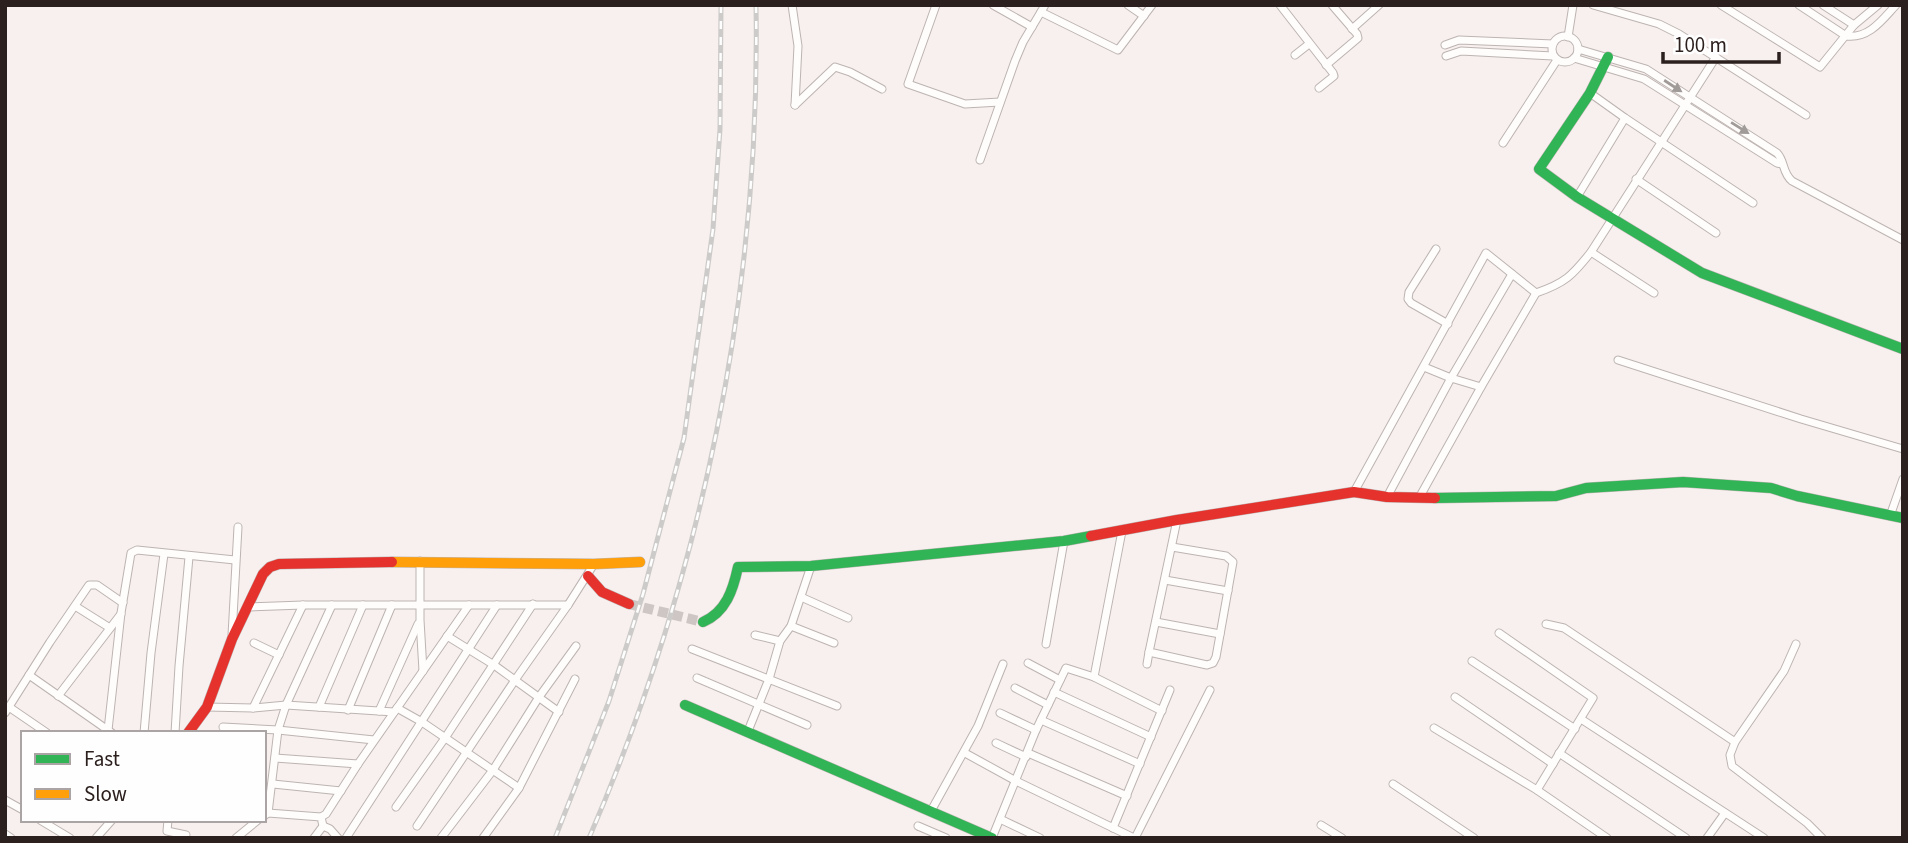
<svg xmlns="http://www.w3.org/2000/svg" width="1908" height="843" viewBox="0 0 1908 843" font-family="'Source Sans 3',sans-serif">
<style>
.lines{fill:none;stroke-linecap:round;stroke-linejoin:round}
.secondary-tunnel{stroke:#cec6c4;stroke-width:10;stroke-dasharray:10 5;stroke-linecap:butt}
.street-casing{stroke:#bdb4b2;stroke-width:9}
.fast-casing{stroke:#bdb4b2;stroke-width:11}
.slow-casing{stroke:#bdb4b2;stroke-width:11}
.jam-casing{stroke:#bdb4b2;stroke-width:11}
.street{stroke:#fefdfc;stroke-width:7}
.fast{stroke:#30b455;stroke-width:10}
.slow{stroke:#ff9f0a;stroke-width:10}
.jam{stroke:#e5322d;stroke-width:10}
.rail-casing{stroke:#cccbc9;stroke-width:5}
.rail{stroke:#fefefe;stroke-width:2.5;stroke-dasharray:8;stroke-linecap:butt}
.oneway{fill:#a09a98}
</style>
<rect width="100%" height="100%" fill="#f7f0ee"/>
<g class="lines">
<!-- secondary-tunnel -->
<path class="secondary-tunnel" d="M629 604 703 622"/>
<!-- street casing -->
<g class="street-casing">
<g id="street">
<path d="M792 5 798 46 795 105"/>
<path d="M936 5 908 84 965 104 1000 102"/>
<path d="M993 5 1032 27"/>
<path d="M1128 5 1144 16"/>
<path d="M1280 5 1333 73 1334 76 1319 88"/>
<path d="M1593 5 1659 24 1679 34 1806 115"/>
<path d="M1721 5 1820 67 1854 25 1878 5"/>
<path d="M1799 5 1846 36C1869 39 1882 20 1896 5"/>
<path d="M1823 5 1854 25"/>
<path d="M1041 12 1118 50 1152 5"/>
<path d="M1352 29 1379 5"/>
<circle cx="1565" cy="49" r="13"/>
<path d="M1568 37 1573 5"/>
<path d="M1445 45 1459 40 1553 44"/>
<path d="M1578 49 1646 69 1660 78 1777 153C1785 161 1782 173 1792 181L1903 240"/>
<path d="M1295 55 1309 44"/>
<path d="M1446 56 1461 51 1553 56"/>
<path d="M1574 58 1644 79 1777 163 1782 164"/>
<path d="M1326 65 1358 38 1357 34 1332 5"/>
<path d="M1590 93 1625 118 1753 203"/>
<path d="M795 105 835 67 850 72 882 89"/>
<path d="M1503 143 1557 60"/>
<path d="M980 160 1015 61 1023 42 1045 5"/>
<path d="M1636 179 1716 233"/>
<path d="M1577 197 1625 118"/>
<path d="M1436 249 1409 292 1408 299 1411 303 1448 324"/>
<path d="M1591 252 1654 293"/>
<path d="M1618 360 1801 419 1903 449"/>
<path d="M1424 367 1451 378 1481 387"/>
<path d="M1354 492 1486 253 1536 293"/>
<path d="M1387 497 1451 378 1512 274"/>
<path d="M1419 498 1481 387 1536 293C1565 283 1572 276 1591 252L1716 57"/>
<path d="M1890 516 1903 479"/>
<path d="M1172 547 1226 556 1233 562 1216 657 1213 663 1207 665 1149 652 1177 520"/>
<path d="M420 561V620L423 671"/>
<path d="M1165 580 1228 591"/>
<path d="M801 597 848 618"/>
<path d="M75 606 110 628"/>
<path d="M248 607 303 605H568"/>
<path d="M1156 622 1220 634"/>
<path d="M1546 624 1564 628 1735 742"/>
<path d="M791 626 834 643"/>
<path d="M1499 633 1593 698 1537 790"/>
<path d="M232 635 238 527"/>
<path d="M755 635 780 641"/>
<path d="M447 636 494 665 559 712"/>
<path d="M254 643 279 655"/>
<path d="M1046 644 1064 541"/>
<path d="M1796 644 1784 671 1735 742 1730 755 1732 766 1807 823 1822 838"/>
<path d="M692 649 837 706"/>
<path d="M1472 661 1575 729"/>
<path d="M1028 663 1060 680"/>
<path d="M1147 664 1149 652"/>
<path d="M29 675 112 733"/>
<path d="M1094 677 1122 531"/>
<path d="M697 678 807 725"/>
<path d="M1015 688 1048 705"/>
<path d="M1054 692 1151 737"/>
<path d="M58 696 121 614"/>
<path d="M1455 697 1553 764"/>
<path d="M9 707 47 733"/>
<path d="M207 707 253 708 286 705 394 712"/>
<path d="M319 707 363 605"/>
<path d="M253 708 303 605"/>
<path d="M397 708 422 722 519 788"/>
<path d="M348 710 392 605"/>
<path d="M379 711 418 624"/>
<path d="M5 713 50 642 89 585H97L123 603"/>
<path d="M1000 713 1036 730"/>
<path d="M1581 719 1764 838"/>
<path d="M1041 720 1140 764"/>
<path d="M223 727 278 730 374 740"/>
<path d="M1434 728 1537 790 1607 838"/>
<path d="M108 730 121 613 131 553 137 550 235 560"/>
<path d="M748 731 769 679 780 641 791 626 811 566"/>
<path d="M144 733 151 653 164 554"/>
<path d="M175 733 179 666 189 557"/>
<path d="M996 743 1026 757"/>
<path d="M965 753 1016 781 1134 838"/>
<path d="M1028 753 1127 796"/>
<path d="M1559 753 1686 838"/>
<path d="M275 758 358 764"/>
<path d="M273 784 341 791"/>
<path d="M1393 784 1474 838"/>
<path d="M5 800 23 810"/>
<path d="M396 807 445 738 533 604"/>
<path d="M931 811 978 726 1003 664"/>
<path d="M268 813 321 817 323 826 330 829 338 838"/>
<path d="M264 816 268 813 278 730 286 705 332 605"/>
<path d="M321 817 326 814 358 764 469 605"/>
<path d="M1000 819 1040 838"/>
<path d="M40 820 70 838"/>
<path d="M168 820 167 831 186 835"/>
<path d="M1321 825 1342 838"/>
<path d="M417 826 515 680 568 605 594 564"/>
<path d="M918 826 946 838"/>
<path d="M1113 828 1170 690"/>
<path d="M5 834 11 838"/>
<path d="M96 838 112 820"/>
<path d="M236 838 258 820"/>
<path d="M314 838 323 826"/>
<path d="M346 838 497 605"/>
<path d="M441 838 493 770 539 697 576 646"/>
<path d="M483 838 519 788 575 679"/>
<path d="M992 838 1036 730 1066 668 1094 677 1162 711"/>
<path d="M1135 838 1210 690"/>
<path d="M1707 838 1725 813"/>
</g>
</g>
<!-- fast casing -->
<g class="fast-casing">
<g id="fast">
<path d="M1608 57 1590 93 1539 169 1577 197 1702 273 1903 349"/>
<path d="M1435 498 1556 496 1586 488 1683 482 1771 488 1797 496 1903 518"/>
<path d="M703 622C726 612 733 590 738 567L811 566 1064 541 1091 536"/>
<path d="M685 705 992 838"/>
</g>
</g>
<!-- slow casing -->
<g class="slow-casing">
<path id="slow" d="M392 562 594 564 640 562"/>
</g>
<!-- jam casing -->
<g class="jam-casing">
<g id="jam">
<path d="M1091 536 1177 520 1354 492 1387 497 1435 498"/>
<path d="M588 576 602 592 629 604"/>
<path d="M188 733 207 707 232 639 263 574 270 567 279 564 392 562"/>
</g>
</g>
<!-- street -->
<use href="#street" class="street"/>
<!-- fast -->
<use href="#fast" class="fast"/>
<!-- slow -->
<use href="#slow" class="slow"/>
<!-- jam -->
<use href="#jam" class="jam"/>
<!-- rail casing -->
<g class="rail-casing">
<g id="rail">
<path d="M555 838 609 701 643 594 684 438 713 229 720 129 721 5"/>
<path d="M589 838C702 577 761 290 756 5"/>
</g>
</g>
<!-- rail -->
<use href="#rail" class="rail"/>
</g>
<!-- one-way arrows -->
<defs><path id="oneway-solid" d="M-6-.8H1V-3.2L6.5 0L1 3.2V.8H-6Z" transform="scale(1.75)"/></defs>
<g class="oneway">
<use href="#oneway-solid" transform="translate(1673 86) rotate(33)"/>
<use href="#oneway-solid" transform="translate(1740 128) rotate(32)"/>
</g>
<!-- border -->
<rect width="1908" height="843" fill="none" stroke="#2c201e" stroke-width="14"/>
<!-- legend -->
<rect x="21" y="731" width="245" height="91" fill="#fefefe" stroke="#aaa5a4" stroke-width="2"/>
<rect x="35" y="754" width="35" height="10" fill="#30b455" stroke="#aaa5a4" stroke-width="2"/>
<text x="84" y="766" font-size="21" fill="#2c201e">Fast</text>
<rect x="35" y="789" width="35" height="10" fill="#ff9f0a" stroke="#aaa5a4" stroke-width="2"/>
<text x="84" y="801" font-size="21" fill="#2c201e">Slow</text>
<!-- scale -->
<path d="M1663 52v10h116v-10" fill="none" stroke="#2c201e" stroke-width="3.5"/>
<text x="1674" y="52" font-size="21" fill="#2c201e" stroke="#fefefe" stroke-width="5" paint-order="stroke">100 m</text>
</svg>
